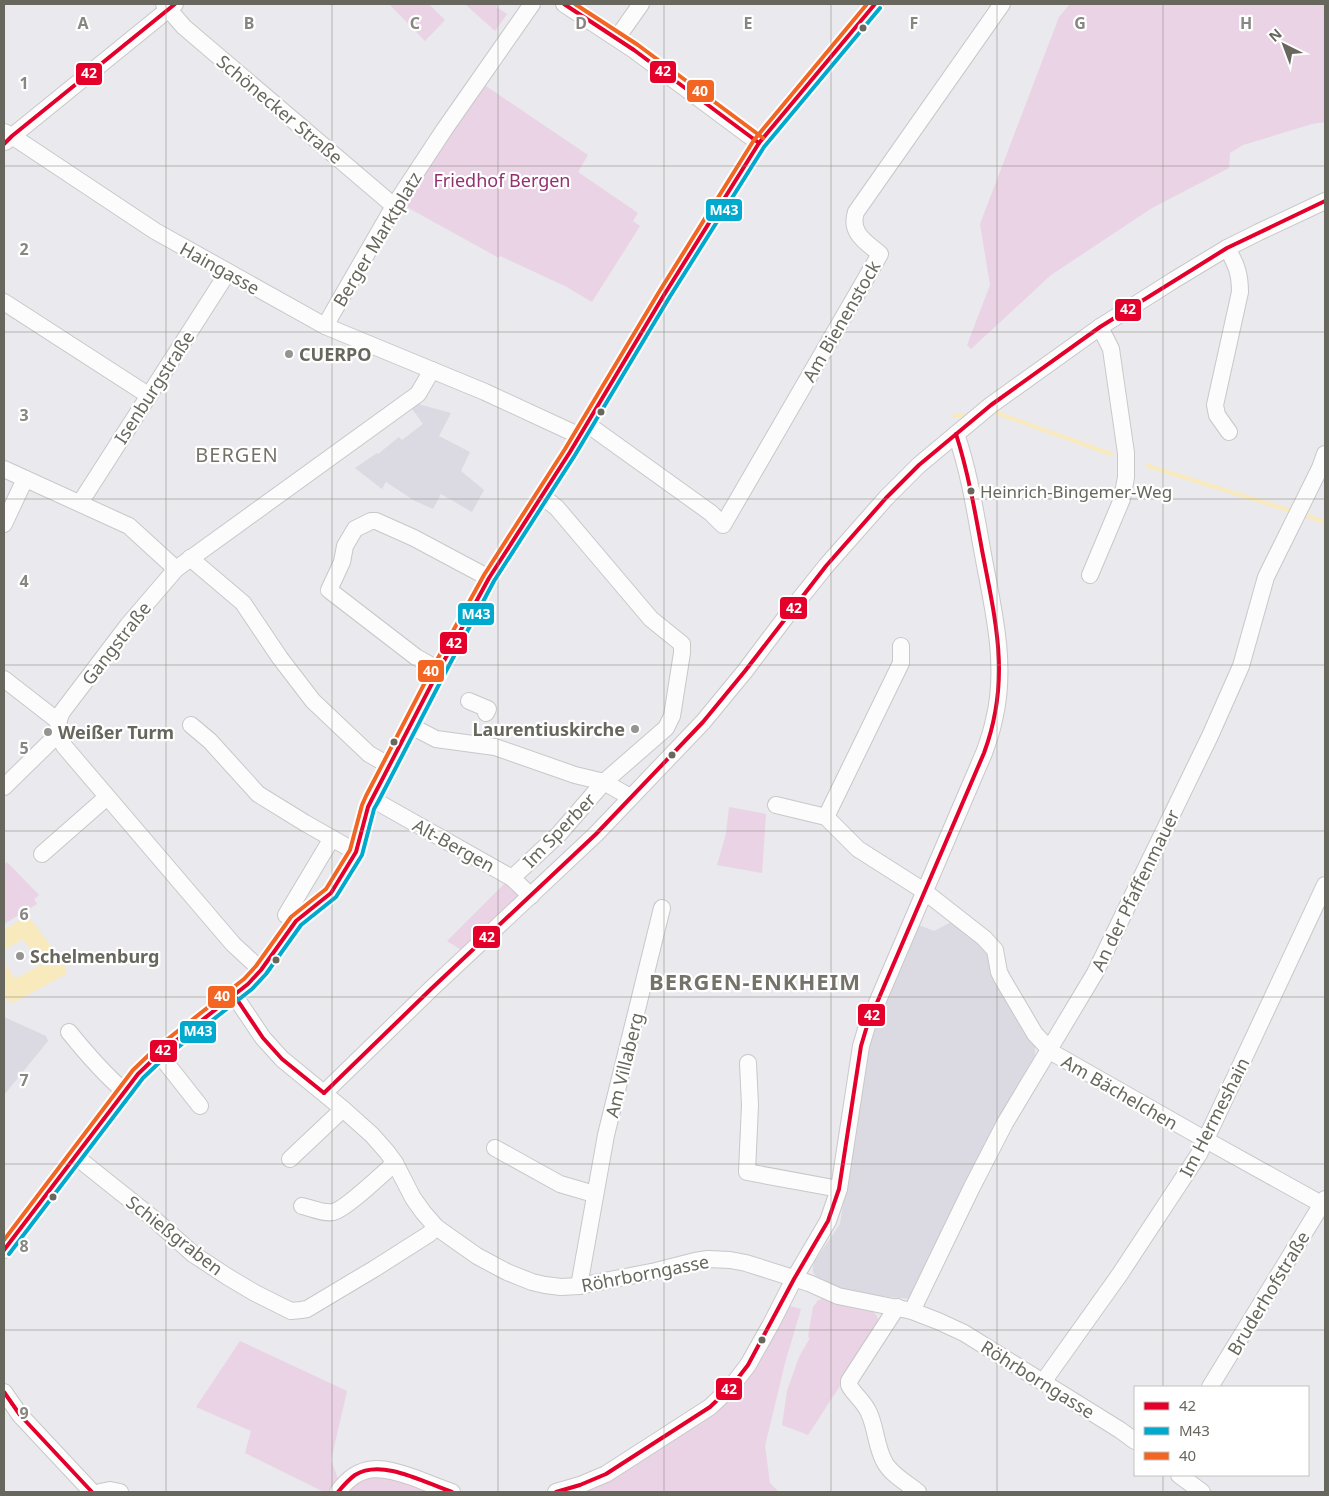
<svg xmlns="http://www.w3.org/2000/svg" width="1329" height="1496" viewBox="0 0 1329 1496" font-family="'Noto Sans',sans-serif">
<style>
.education{fill:#dbdae2}
.green{fill:#ead3e5}
.water{fill:#f8eabd}
.lines{fill:none;stroke-linecap:round;stroke-linejoin:round}
.stream{stroke:#f8eabd;stroke-width:4}
.minor-casing{stroke:#c8c8c9;stroke-width:18}
.minor{stroke:#fcfcfc;stroke-width:16}
.bus-1-casing{stroke:#fff;stroke-width:8}
.bus-2-casing{stroke:#fff;stroke-width:8}
.bus-3-casing{stroke:#fff;stroke-width:8}
.bus-1{stroke:#e4002b;stroke-width:4}
.bus-2{stroke:#00a9ce;stroke-width:4}
.bus-3{stroke:#f26522;stroke-width:4}
.grid{fill:none;stroke:#888681;stroke-width:1;stroke-opacity:0.55}
.bus-dot{fill:#68675e;stroke:#fff;stroke-width:2}
.poi-dot{fill:#959490;stroke:#fff;stroke-width:2}
.labels{text-anchor:middle;dominant-baseline:central;stroke-width:4.5;stroke-linejoin:round;paint-order:stroke}
.bus-label{font-size:17px;fill:#68675e;stroke:#fff;text-anchor:start}
.street-label{font-size:18px;fill:#68675e;stroke:#fff}
.park-label{font-size:18px;fill:#93316f;stroke:#fff}
.poi-label{font-size:18px;font-weight:bold;fill:#68675e;stroke:#fff;text-anchor:start}
.quarter-label{font-size:20px;letter-spacing:1px;fill:#757369;stroke:#fff}
.district-label{font-size:22px;font-weight:bold;letter-spacing:1px;fill:#757369;stroke:#fff}
.grid-label{font-size:16px;text-anchor:middle;font-weight:bold;fill:#888681;stroke:#fff;stroke-width:4.5;stroke-linejoin:round;paint-order:stroke}
.line-badge{stroke:#fff;stroke-width:2}
.badge-label{font-size:14px;text-anchor:middle;font-weight:bold;fill:#fff}
</style>
<rect width="100%" height="100%" fill="#e9e9ee"/>
<!-- education -->
<g class="education">
<path d="M415 403 451 413 439 436 470 452 461 471 484 490 472 512 441 494 433 509 415 501 386 482 382 489 355 468 377 453 378 454 399 437 402 440 423 424 410 406Z"/>
<path d="M951 922 988 949 996 983 1035 1046V1063L910 1299 838 1292 820 1282V1279L816 1276 813 1272V1267L814 1262 840 1224 868 1039 914 923 934 931Z"/>
<path d="M4 1017 46 1036 48 1041 4 1095Z"/>
</g>
<!-- green -->
<g class="green">
<path d="M389 4H429L445 20 425 41Z"/>
<path d="M465 4H498L496 7 507 14 495 31Z"/>
<path d="M1070 4H1325V122L1312 124 1243 145 1230 153 1229 168 1152 208 1051 275 971 349 967 345 990 285 980 224 1059 17Z"/>
<path d="M483 84 588 155 578 172 638 213 633 221 640 226 592 302 565 286 500 256 499 258 403 205Z"/>
<path d="M729 807 766 814 762 873 717 865 726 834Z"/>
<path d="M7 862 39 895 34 899 37 904 4 924V865Z"/>
<path d="M507 881 519 893 515 898 517 901 463 951 447 941Z"/>
<path d="M826 1298 872 1311C879 1316 879 1321 877 1329L808 1435 782 1425 787 1391 799 1357 810 1338 808 1337 813 1307 818 1300Z"/>
<path d="M786 1305 801 1309 785 1363 765 1446 770 1483 779 1492H576L712 1411Z"/>
<path d="M240 1341 347 1391 331 1460 343 1492H324L245 1453 251 1431 196 1407Z"/>
<path d="M382 1477 395 1480 429 1492H346C357 1482 367 1478 382 1477Z"/>
</g>
<!-- water -->
<path class="water" d="M25 917 30 918 66 967V974L13 1003 7 1000 4 995V961L15 979 42 964 23 939 4 950V930Z"/>
<g class="lines">
<!-- stream -->
<g class="stream">
<path d="M997 413 1111 454"/>
<path d="M954 416 963 415"/>
<path d="M1148 466 1288 510"/>
<path d="M1308 516 1325 522"/>
</g>
<!-- minor casing -->
<g class="minor-casing">
<g id="minor">
<path d="M164 4 184 27 394 206"/>
<path d="M564 4 634 50 759 143"/>
<path d="M617 38 641 4"/>
<path d="M4 132 12 136 155 231 325 326 485 392 580 436"/>
<path d="M5 142 175 4"/>
<path d="M1227 248C1236 264 1240 273 1240 292L1215 405 1217 415 1229 432"/>
<path d="M4 302 148 395"/>
<path d="M325 326 394 206 444 130 532 4"/>
<path d="M587 424 711 513 723 525 880 254C866 242 849 233 856 212L1002 4"/>
<path d="M4 469 129 526 176 569"/>
<path d="M80 503 228 272"/>
<path d="M4 524 25 479"/>
<path d="M190 558 243 603 280 658 313 701 369 754 390 766"/>
<path d="M1090 575 1122 499 1126 477V453L1111 349 1100 327"/>
<path d="M439 670 416 657 329 590 342 562 345 546 355 529 371 521H376L414 538 489 578"/>
<path d="M4 679 58 721"/>
<path d="M469 701 488 709 486 713"/>
<path d="M191 725 210 741 258 794 305 823 356 852"/>
<path d="M411 726 436 739 495 747 575 775 604 782 630 797"/>
<path d="M4 787 50 742 60 735"/>
<path d="M372 799 512 878 531 896"/>
<path d="M776 805 826 817 858 849 924 891 984 938 995 950 999 972 1002 978 1035 1034 1053 1053 1206 1140 1325 1206"/>
<path d="M826 817 901 663V646"/>
<path d="M42 854 107 797"/>
<path d="M512 878 559 834 604 782 666 728 672 716 682 653V644L651 619 557 508 542 496"/>
<path d="M296 921 286 915 332 838"/>
<path d="M261 970 233 944 64 746C59 733 55 726 62 712L128 625 176 569 418 394 432 370"/>
<path d="M234 995 263 1038 282 1059 343 1109 372 1135 387 1152 395 1163 413 1198 423 1212 436 1227 477 1256 507 1272 532 1282 545 1285 561 1287 579 1286 656 1271 695 1261 708 1259 730 1260 746 1263 809 1283 838 1296 912 1311 938 1321 964 1333 1120 1430 1135 1441"/>
<path d="M69 1032C86 1053 104 1074 124 1091"/>
<path d="M159 1054 200 1106"/>
<path d="M748 1063 750 1105 747 1172 839 1189"/>
<path d="M324 1093 431 989 596 834 703 722 745 671 794 606 826 566 886 498 919 465 991 405 1100 327 1174 280 1227 248 1259 232 1325 201"/>
<path d="M495 1148 560 1184 594 1194"/>
<path d="M75 1156 154 1219 193 1254 228 1277 255 1293 291 1311 301 1310 307 1309 374 1269 429 1234 436 1227"/>
<path d="M290 1159 343 1109"/>
<path d="M302 1206C311 1208 324 1214 333 1212 345 1210 383 1173 395 1163"/>
<path d="M4 1250 75 1156 138 1074 159 1054 248 984 261 970 296 921 331 893 356 852 368 807 372 799 439 670 489 578 570 452 664 295 759 143 875 4"/>
<path d="M579 1286 606 1135 662 908"/>
<path d="M897 1307 849 1381V1385C854 1395 864 1401 869 1413 876 1428 876 1446 884 1461 890 1474 907 1483 918 1492"/>
<path d="M912 1311 972 1187 1005 1123 1095 973 1210 736 1241 666 1266 577 1320 468 1325 454"/>
<path d="M1043 1382 1120 1274 1199 1154 1325 885"/>
<path d="M1210 1387 1325 1199"/>
<path d="M4 1392 20 1415 92 1492"/>
<path d="M1179 1475 1202 1492"/>
<path d="M100 1492 110 1490 120 1492"/>
<path d="M338 1492C360 1461 384 1467 415 1478 428 1483 440 1488 452 1492"/>
<path d="M556 1492 580 1485 606 1474 710 1407 731 1387 748 1365 771 1324 794 1279 828 1221 839 1189 861 1046 867 1026 984 753C988 742 992 731 994 720 1008 663 992 605 982 549 975 510 969 471 956 434"/>
</g>
</g>
<!-- minor -->
<use href="#minor" class="minor"/>
<!-- bus-1 casing -->
<g class="bus-1-casing">
<g id="bus-1">
<path d="M564 4 634 50 759 143"/>
<path d="M4 144 12 136 175 4"/>
<path d="M234 995 263 1038 282 1059 324 1093"/>
<path d="M324 1093 431 989 596 834 703 722 745 671 826 566 886 498 919 465 991 405 1100 327 1227 248 1325 201"/>
<path d="M4 1250 138 1074 159 1054 248 984 261 970 296 921 331 893 356 852 368 807 372 799 439 670 489 578 570 452 664 295 759 143 875 4"/>
<path d="M4 1392 20 1415 92 1492"/>
<path d="M338 1492C343 1486 348 1480 355 1475 382 1458 425 1483 452 1492"/>
<path d="M556 1492 580 1485 606 1474 710 1407 731 1387 748 1365 794 1279 828 1221 839 1189 861 1046 867 1026 984 753C1011 680 996 623 982 550 975 511 968 472 956 434"/>
</g>
</g>
<!-- bus-2 casing -->
<g class="bus-2-casing">
<path id="bus-2" d="M9 1254 143 1078 163 1059 252 989 266 974 301 925 336 897 362 855 374 809 378 802 445 673 494 581 575 455 669 298 764 147 880 8"/>
</g>
<!-- bus-3 casing -->
<g class="bus-3-casing">
<g id="bus-3">
<path d="M575 4 638 45 763 138"/>
<path d="M4 1240 133 1070 155 1049 244 979 256 966 291 917 326 889 350 850 362 805 366 796 433 667 484 575 565 449 659 292 754 140 867 4"/>
</g>
</g>
<!-- bus-1 -->
<use href="#bus-1" class="bus-1"/>
<!-- bus-2 -->
<use href="#bus-2" class="bus-2"/>
<!-- bus-3 -->
<use href="#bus-3" class="bus-3"/>
</g>
<!-- grid -->
<path class="grid" d="M166 4V1492M332 4V1492M498 4V1492M664 4V1492M831 4V1492M997 4V1492M1163 4V1387M4 166H1325M4 332H1325M4 499H1325M4 665H1325M4 831H1325M4 997H1325M4 1164H1325M4 1330H1325M1163 1475V1492"/>
<!-- markers -->
<g class="bus-dot">
<circle cx="863" cy="28" r="4.5"/>
<circle cx="601" cy="412" r="4.5"/>
<circle cx="971" cy="491" r="4.5"/>
<circle cx="394" cy="742" r="4.5"/>
<circle cx="672" cy="755" r="4.5"/>
<circle cx="276" cy="960" r="4.5"/>
<circle cx="53" cy="1197" r="4.5"/>
<circle cx="762" cy="1340" r="4.5"/>
</g>
<g class="poi-dot">
<circle cx="289" cy="354" r="5"/>
<circle cx="635" cy="729" r="5"/>
<circle cx="48" cy="732" r="5"/>
<circle cx="20" cy="956" r="5"/>
</g>
<g class="labels">
<!-- bus labels -->
<g class="bus-label">
<text x="980" y="491">Heinrich-Bingemer-Weg</text>
</g>
<!-- street labels -->
<g class="street-label">
<text transform="translate(280 109) rotate(40)">Schönecker Straße</text>
<text transform="translate(377 239) rotate(-59)">Berger Marktplatz</text>
<text transform="translate(220 268) rotate(29)">Haingasse</text>
<text transform="translate(841 321) rotate(-60)">Am Bienenstock</text>
<text transform="translate(154 387) rotate(-57)">Isenburgstraße</text>
<text transform="translate(116 643) rotate(-52)">Gangstraße</text>
<text transform="translate(559 830) rotate(-46)">Im Sperber</text>
<text transform="translate(454 845) rotate(29)">Alt-Bergen</text>
<text transform="translate(1135 890) rotate(-64)">An der Pfaffenmauer</text>
<text transform="translate(624 1065) rotate(-76)">Am Villaberg</text>
<text transform="translate(1120 1092) rotate(30)">Am Bächelchen</text>
<text transform="translate(1214 1117) rotate(-63)">Im Hermeshain</text>
<text transform="translate(175 1235) rotate(38)">Schießgraben</text>
<text transform="translate(645 1273) rotate(-11)">Röhrborngasse</text>
<text transform="translate(1268 1293) rotate(-59)">Bruderhofstraße</text>
<text transform="translate(1038 1379) rotate(32)">Röhrborngasse</text>
</g>
<!-- park labels -->
<g class="park-label">
<text x="502" y="180">Friedhof Bergen</text>
</g>
<!-- poi labels -->
<g class="poi-label">
<text x="299" y="354">CUERPO</text>
<text x="625" y="729" text-anchor="end">Laurentiuskirche</text>
<text x="58" y="732">Weißer Turm</text>
<text x="30" y="956">Schelmenburg</text>
</g>
<!-- quarter labels -->
<g class="quarter-label">
<text x="237" y="454">BERGEN</text>
</g>
<!-- district labels -->
<g class="district-label">
<text x="755" y="981">BERGEN-ENKHEIM</text>
</g>
</g>
<g class="grid-label">
<text x="83" y="29">A</text>
<text x="249" y="29">B</text>
<text x="415" y="29">C</text>
<text x="581" y="29">D</text>
<text x="748" y="29">E</text>
<text x="914" y="29">F</text>
<text x="1080" y="29">G</text>
<text x="1246" y="29">H</text>
<text x="24" y="89">1</text>
<text x="24" y="255">2</text>
<text x="24" y="421">3</text>
<text x="24" y="587">4</text>
<text x="24" y="754">5</text>
<text x="24" y="920">6</text>
<text x="24" y="1086">7</text>
<text x="24" y="1252">8</text>
<text x="24" y="1419">9</text>
</g>
<g class="line-badge">
<rect x="649" y="60" width="28" height="24" rx="5" fill="#e4002b"/>
<rect x="75" y="62" width="28" height="24" rx="5" fill="#e4002b"/>
<rect x="686" y="79" width="29" height="24" rx="5" fill="#f26522"/>
<rect x="705" y="198" width="38" height="24" rx="5" fill="#00a9ce"/>
<rect x="1114" y="298" width="28" height="24" rx="5" fill="#e4002b"/>
<rect x="779" y="596" width="29" height="24" rx="5" fill="#e4002b"/>
<rect x="457" y="602" width="38" height="24" rx="5" fill="#00a9ce"/>
<rect x="439" y="631" width="29" height="24" rx="5" fill="#e4002b"/>
<rect x="417" y="659" width="28" height="24" rx="5" fill="#f26522"/>
<rect x="472" y="925" width="29" height="24" rx="5" fill="#e4002b"/>
<rect x="207" y="985" width="29" height="24" rx="5" fill="#f26522"/>
<rect x="857" y="1003" width="29" height="24" rx="5" fill="#e4002b"/>
<rect x="179" y="1020" width="38" height="24" rx="5" fill="#00a9ce"/>
<rect x="149" y="1039" width="29" height="24" rx="5" fill="#e4002b"/>
<rect x="715" y="1377" width="28" height="24" rx="5" fill="#e4002b"/>
</g>
<g class="badge-label">
<text x="663" y="76">42</text>
<text x="89" y="78">42</text>
<text x="700" y="96">40</text>
<text x="724" y="215">M43</text>
<text x="1128" y="314">42</text>
<text x="794" y="613">42</text>
<text x="476" y="619">M43</text>
<text x="454" y="648">42</text>
<text x="431" y="676">40</text>
<text x="487" y="942">42</text>
<text x="222" y="1001">40</text>
<text x="872" y="1020">42</text>
<text x="198" y="1036">M43</text>
<text x="163" y="1055">42</text>
<text x="729" y="1394">42</text>
</g>
<!-- border -->
<rect width="1329" height="1496" fill="none" stroke="#68675e" stroke-width="10"/>
<!-- legend -->
<rect x="1134" y="1386" width="175" height="90" fill="#ffffff" stroke="#c3c2bf"/>
<rect x="1144" y="1402" width="25" height="8" fill="#e4002b" stroke="#c3c2bf"/>
<text x="1179" y="1411" font-size="15" fill="#68675e">42</text>
<rect x="1144" y="1427" width="25" height="8" fill="#00a9ce" stroke="#c3c2bf"/>
<text x="1179" y="1436" font-size="15" fill="#68675e">M43</text>
<rect x="1144" y="1452" width="25" height="8" fill="#f26522" stroke="#c3c2bf"/>
<text x="1179" y="1461" font-size="15" fill="#68675e">40</text>
<!-- north arrow -->
<g transform="translate(1284 45) rotate(318)" stroke="#ffffff" stroke-width="4" paint-order="stroke">
<path d="M0-4L9 19L0 12L-9 19Z" fill="#68675e"/>
<text y="-8" font-size="14" font-weight="bold" text-anchor="middle" fill="#68675e">N</text>
</g>
</svg>
